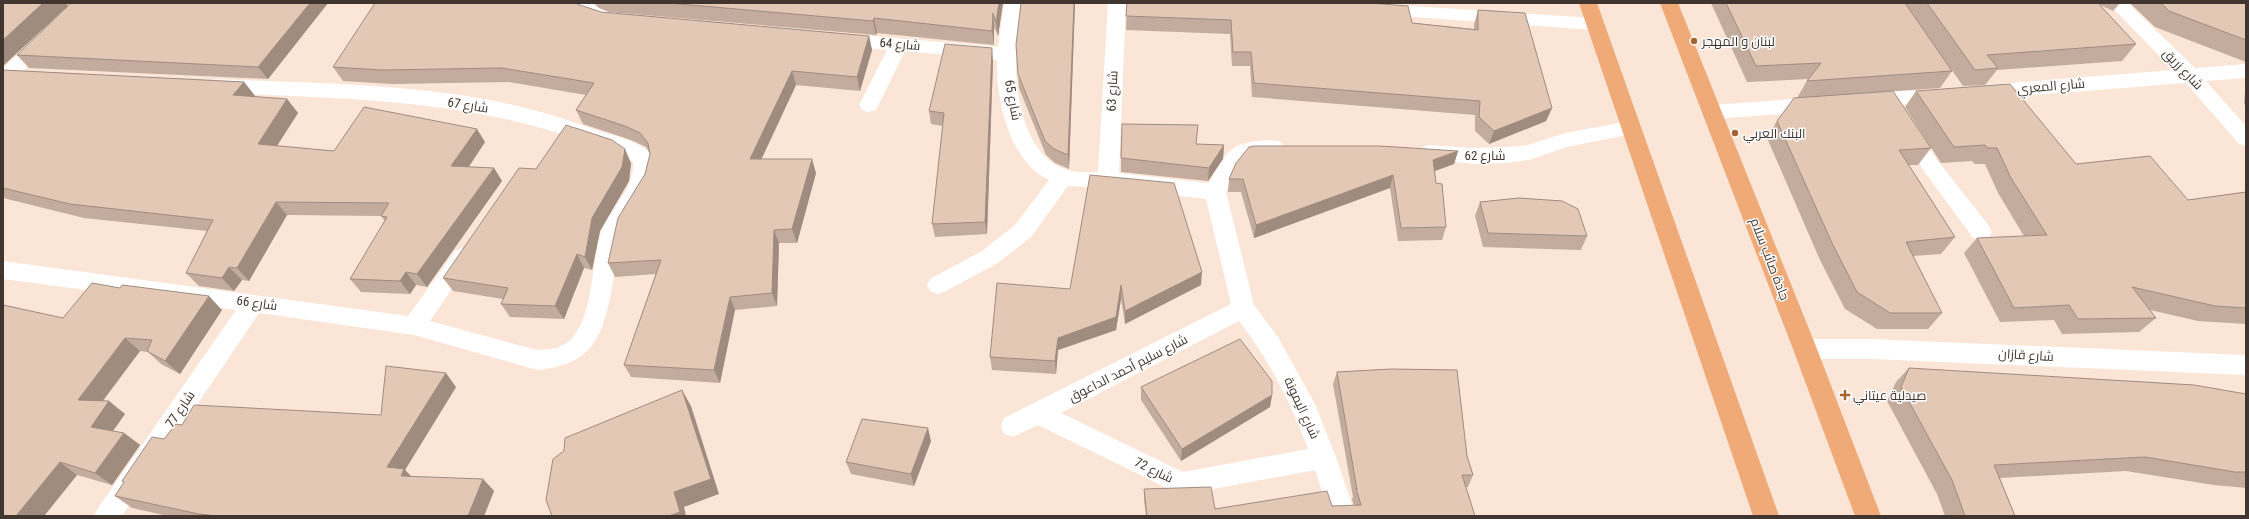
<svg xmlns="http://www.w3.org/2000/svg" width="2249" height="519" viewBox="0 0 2249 519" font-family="'Roboto Condensed',Cairo,sans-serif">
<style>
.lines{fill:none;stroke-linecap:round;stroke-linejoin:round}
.minor{fill:#fff;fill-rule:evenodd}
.highway{fill:#f0aa78;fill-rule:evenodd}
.wall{fill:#c3ac9d}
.shaded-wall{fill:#9f8c7f}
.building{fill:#e3c8b6;stroke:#9f8c7f}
.poi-dot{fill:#a66430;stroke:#fff;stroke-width:1.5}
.labels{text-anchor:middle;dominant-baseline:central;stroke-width:3;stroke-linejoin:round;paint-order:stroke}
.poi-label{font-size:13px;fill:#41362f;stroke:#fff;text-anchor:start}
.street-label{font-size:13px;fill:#41362f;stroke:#fff}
</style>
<rect width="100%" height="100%" fill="#fbe5d6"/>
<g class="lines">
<!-- minor -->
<g class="minor">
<path d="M73 3H93L10 84 3 86V68Z"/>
<path d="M574 3H593C600 12 614 10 620 20L618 24C600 29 583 17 574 3Z"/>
<path d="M1004 3H1022C1020 24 1016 46 1016 67 1016 102 1028 159 1068 170 1077 173 1088 172 1098 172L1108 3H1126L1119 173 1209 183C1215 171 1221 158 1232 149 1242 141 1269 138 1281 142L1284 147 1281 152 1247 159 1233 175 1226 192 1254 305 1278 337 1315 404 1336 457 1356 516H1330L1315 470 1181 495 1038 425 1013 437 1004 434 1001 426 1004 418 1231 304 1206 199 1121 189 1068 186 1031 237 998 263 946 291 938 294 930 291 927 285 930 279 982 251 1015 225 1049 180C1009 162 996 99 997 60L905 51 876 110 869 112 862 110 859 105 887 50 839 45 832 44 830 39 832 34 839 33 998 47ZM1239 321C1269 360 1291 403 1308 449L1183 472 1061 413Z"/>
<path d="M2108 3H2128L2195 68 2246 64V78L2206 81 2246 126V146L2239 144 2186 83 1984 99 1977 97 1974 92 1977 87 1984 85 2173 70Z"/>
<path d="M1380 4 1594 18 1601 20 1603 24 1601 28 1594 30 1373 14 1371 10 1373 6Z"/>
<path d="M217 79C321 84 429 83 530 109 553 115 576 123 599 131 612 135 647 143 652 157 664 184 632 208 623 231 617 247 616 266 613 283 603 335 595 365 537 370L414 335 259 313 122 516H94L98 508 236 310 3 279V261L408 316 455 251 463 248 471 251 474 257 430 321 537 350C551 349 563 349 573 337 594 311 591 263 601 232 610 206 635 190 633 162 613 149 591 143 568 136 455 99 335 98 217 93L210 91 207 86 210 81Z"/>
<path d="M1942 89 1949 91 1952 96 1949 101 1942 103 1868 107 1861 105 1858 100 1861 95 1868 93Z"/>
<path d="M1818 97 1825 99 1828 104 1825 109 1818 111 1713 119 1706 117 1703 112 1706 107 1713 105Z"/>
<path d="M1630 121 1637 123 1640 128 1637 133 1567 147 1529 160 1507 163 1473 164 1421 158 1418 153 1421 148 1428 145 1473 148 1507 147 1528 145 1565 133Z"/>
<path d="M1908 124 1915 126 1938 161 1989 226 1992 232 1989 238 1981 240 1973 238 1924 171 1898 131 1901 126Z"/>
<path d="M1805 339H1871L2246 355V375L1871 359H1805L1797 356 1793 349 1797 342Z"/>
</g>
<!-- highway -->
<g class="highway">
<path d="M1579 3H1597L1779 516H1753Z"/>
<path d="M1660 3H1678L1817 349 1881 516H1855L1793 349Z"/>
</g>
</g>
<!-- wall -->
<g class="wall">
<path d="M328 3 268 79 29 68 17 55Z"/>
<path d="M594 3H1003L998 36 994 27V45L877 33 876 35 609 12 599 8Z"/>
<path d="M1021 3H1075L1069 169 1055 163 1046 155 1019 88 1018 74Z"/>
<path d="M1127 3H1401V4L1375 3 1412 23 1474 29V24L1478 10 1552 108 1546 121 1489 144 1475 131V115L1252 97 1250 66H1232L1230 34 1126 30Z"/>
<path d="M1711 3H2120L2113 11 2100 5 2136 44 2122 61 1997 70 1985 85 1963 86 1911 12 1952 71 1940 88 1797 98 1808 79 1747 82Z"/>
<path d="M2130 3H2246V62L2155 27Z"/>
<path d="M577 4 601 12 869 36 872 50 860 91 796 85 761 159 816 173 797 243H779L777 306 735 310 720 383 631 377 624 365 656 274 615 277 608 263 645 174 650 154 649 152 646 147 631 140 583 124 576 110 586 95 509 82 392 84 343 81 333 67Z"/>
<path d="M993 61 987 234 935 237 932 224 943 126 931 124 929 111Z"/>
<path d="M3 70 244 82 255 96 254 97 287 99 298 113 277 146 334 151 485 142 469 167 494 168 502 181 427 287 416 285 410 294 361 292 350 279 385 221 381 216 287 215 249 281 242 280 234 291 199 286 186 273 207 231 84 218 3 198Z"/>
<path d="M2246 79V105L2244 104Z"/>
<path d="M1916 91 2076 164 2188 200 2246 192V324L2198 321 2150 310 2156 318 2139 332 2062 334 2054 320 2000 322 1964 253 1977 238 2024 236 1998 193 1985 164H1975L1972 161 1941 163 1905 107Z"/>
<path d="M1777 121 1931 148 1918 165H1909L1955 237 1941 254 1913 256 1942 313 1928 329H1877L1845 309 1820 260 1767 138Z"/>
<path d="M1196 144 1224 145 1223 159 1208 181 1121 172V158Z"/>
<path d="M1458 151 1454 164 1435 171 1436 183 1446 227 1442 240 1398 241 1390 188 1254 238 1241 192H1228L1229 179Z"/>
<path d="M631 163 629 181 600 231 592 270 584 268 564 319 510 317 501 304 503 299 453 291 443 278 536 169Z"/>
<path d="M1480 202 1587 236 1581 250 1483 247 1475 216Z"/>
<path d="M1201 285 1125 324 1121 299 1116 330 1058 350 1056 374 992 370 990 357 1070 289Z"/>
<path d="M222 310 180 374 161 364 148 352 140 351 103 401 125 414 113 431 124 433 140 445 112 485 77 475 44 516H3L63 318Z"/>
<path d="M1909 368 2246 394V488L2214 485 2126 471 2000 478 2015 516H1945L1937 494 1887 401 1896 382Z"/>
<path d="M1337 372 1467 456 1473 475 1468 487H1466L1475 516H1146L1144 500V489L1215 509 1354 506 1352 499 1353 497 1333 384Z"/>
<path d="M456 387 405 470 412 477 483 479 494 491 484 516H168L132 508 115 496 124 483 122 481 164 439 182 425 381 415Z"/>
<path d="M1141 387 1272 395 1270 407 1181 461 1141 400Z"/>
<path d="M931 441 914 486 851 474 846 462Z"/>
</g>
<!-- shaded-wall -->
<g class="shaded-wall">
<path d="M43 3H66L68 6 3 66V40Z"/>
<path d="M310 3H328L268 79 258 67Z"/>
<path d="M999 3H1003L998 36 996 22Z"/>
<path d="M1074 3H1075L1069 169 1068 155Z"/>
<path d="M993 13 994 27V45L992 31Z"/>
<path d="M874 18 877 33 876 35 873 21Z"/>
<path d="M869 36 872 50 860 91 857 77Z"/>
<path d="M992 48 993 61 987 234 985 222Z"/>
<path d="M792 71 796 85 755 173 750 159Z"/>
<path d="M244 82 255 96 244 109 233 95Z"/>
<path d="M287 99 298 113 269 158 258 144Z"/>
<path d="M1552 108 1546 121 1489 144 1494 131Z"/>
<path d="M477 129 485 142 460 179 451 166Z"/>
<path d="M1224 145 1223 159 1208 181 1209 168Z"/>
<path d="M625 149 631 163 629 181 600 231 592 270 585 257 592 218Z"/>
<path d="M1458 151 1454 164 1429 173 1433 160Z"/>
<path d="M812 159 816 173 797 243 792 229Z"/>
<path d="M494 168 502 181 427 287 417 274Z"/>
<path d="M1393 175 1390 188 1254 238 1256 225Z"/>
<path d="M276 202 287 215 249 281 237 268Z"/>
<path d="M774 230 779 243 777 306 772 293Z"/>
<path d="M577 254 584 268 564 319 555 306Z"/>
<path d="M229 267 242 280 234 291 222 278Z"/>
<path d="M406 272 416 285 410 294 400 281Z"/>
<path d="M1202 272 1201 285 1125 324V311Z"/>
<path d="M1121 285V299L1116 330 1058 350 1056 374 1055 361 1058 338Z"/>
<path d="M209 296 222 310 180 374 165 361Z"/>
<path d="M730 297 735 310 720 383 714 370Z"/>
<path d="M125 338 140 351 94 412 78 400Z"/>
<path d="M446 373 456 387 405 470 416 481 399 480 387 467Z"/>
<path d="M682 390 691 406 719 494 684 507 686 516H669L674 492Z"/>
<path d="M1272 395 1270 407 1181 461 1182 449Z"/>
<path d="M109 401 125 414 107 439 91 427Z"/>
<path d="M928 428 931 441 914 486 911 474Z"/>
<path d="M124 433 140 445 112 485 95 473Z"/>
<path d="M60 462 77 475 44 516H16Z"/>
<path d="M483 479 494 491 484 516H468Z"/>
</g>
<!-- building -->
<g class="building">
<path d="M3 3H43L3 40Z"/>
<path d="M71 3H310L258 67 17 55Z"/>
<path d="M375 3H576L577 4 601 12 869 36 857 77 792 71 750 159H812L792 229 774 230 772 293 730 297 714 370 624 365 661 260 608 263 618 218 645 174 650 154 648 143 640 133 625 126 576 110 594 83 502 68 382 70 333 67Z"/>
<path d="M668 3H999L996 22 993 13 992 31 874 18 873 21Z"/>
<path d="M1021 3H1074L1068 155 1054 149 1045 141 1018 74 1016 45Z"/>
<path d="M1127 3H1368L1408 6 1412 23 1478 30V10L1525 13 1552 108 1494 131 1479 117 1480 101 1254 83 1251 52H1233L1231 20 1126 16Z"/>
<path d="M1726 3H1905L1952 71 1807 81 1821 63 1756 66Z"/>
<path d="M1927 3H2098L2136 44 1987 55 1998 68 1975 70Z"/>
<path d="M2161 3H2246V40L2169 11Z"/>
<path d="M945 44 992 48 985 222 932 224 944 113 929 111Z"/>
<path d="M3 70 244 82 233 95 287 99 258 144 334 151 364 107 477 129 451 166 494 168 417 274 406 272 400 281 350 279 387 217 381 216 389 203 276 202 237 268 229 267 222 278 186 273 213 220 70 204 3 188Z"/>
<path d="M2010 84 2076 164 2150 156 2188 200 2246 192V308L2215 306 2132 287 2156 318 2078 319 2069 305 2014 308 1977 238 2047 235 2011 178 1997 148H1988L1985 145 1954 147 1916 91Z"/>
<path d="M1893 91 1931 148 1899 150 1955 237 1906 242 1942 313H1890L1857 292 1832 243 1777 121 1794 98Z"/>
<path d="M1122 124 1198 125 1196 144 1224 145 1209 168 1121 158Z"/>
<path d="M566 125 612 140 625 149 622 167 592 218 585 257 577 254 555 306 501 304 508 288 443 278 519 168 536 169Z"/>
<path d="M1254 146H1380L1458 151 1433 160 1436 183 1442 184 1446 227 1401 228 1393 175 1256 225 1243 179H1229L1236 163 1249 147Z"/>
<path d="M1090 175 1174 183 1202 272 1125 311 1121 285 1116 317 1058 338 1055 361 990 357 997 283 1070 289Z"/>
<path d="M1519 198 1562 201 1578 209 1587 236 1488 233 1480 202Z"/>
<path d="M92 283 120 288 122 285 209 296 165 361 147 351 152 340 125 338 78 400 109 401 91 427 124 433 95 473 60 462 16 516H3V305L63 318Z"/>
<path d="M1240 339 1272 381V395L1182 449 1141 387Z"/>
<path d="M386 366 446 373 387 467 404 469 401 476 483 479 468 516H218L199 514 115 496 124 482 122 481 152 437 164 439 176 424 182 425 194 405 381 415Z"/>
<path d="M1909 368 2194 385 2246 394V472H2235L2145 457 1994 465 2015 516H1965L1952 480 1901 387Z"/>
<path d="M1391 369 1457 370 1467 456 1473 475H1462L1475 516H1147L1144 489 1211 487 1215 509 1327 491 1332 506 1361 505 1356 488 1357 490 1337 372Z"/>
<path d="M682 390 711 479 674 492 680 512 669 516H552L546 500 553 459 564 451 565 438Z"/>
<path d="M862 419 928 428 911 474 846 462Z"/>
</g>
<!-- markers -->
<g class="poi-dot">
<circle cx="1694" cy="41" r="4"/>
<circle cx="1735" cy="133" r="4"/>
<path d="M1843 389h4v4h4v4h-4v4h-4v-4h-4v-4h4z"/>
</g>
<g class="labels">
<!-- poi labels -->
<g class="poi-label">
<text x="1702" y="41">لبنان و المهجر</text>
<text x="1743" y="133">البنك العربي</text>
<text x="1853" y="395">صيدلية عيتاني</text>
</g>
<!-- street labels -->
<g class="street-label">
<text transform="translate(900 44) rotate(5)">شارع 64</text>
<text transform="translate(2183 69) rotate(46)">شارع زريق</text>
<text transform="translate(2051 86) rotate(-5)">شارع المعري</text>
<text transform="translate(1112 91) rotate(-87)">شارع 63</text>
<text transform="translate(1013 100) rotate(79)">شارع 65</text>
<text transform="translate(468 105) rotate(9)">شارع 67</text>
<text x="1485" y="155">شارع 62</text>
<text transform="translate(1770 259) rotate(69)">جادة صائب سلام</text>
<text transform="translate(257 303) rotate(8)">شارع 66</text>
<text transform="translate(2026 355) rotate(3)">شارع قازان</text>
<text transform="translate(1128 368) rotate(-27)">شارع سليم أحمد الداعوق</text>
<text transform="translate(1302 408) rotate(65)">شارع اليمونة</text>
<text transform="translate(180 409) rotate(-56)">شارع 77</text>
<text transform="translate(1154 470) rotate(26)">شارع 72</text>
</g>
</g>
<!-- border -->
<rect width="2249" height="519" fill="none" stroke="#41362f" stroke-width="8"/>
</svg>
